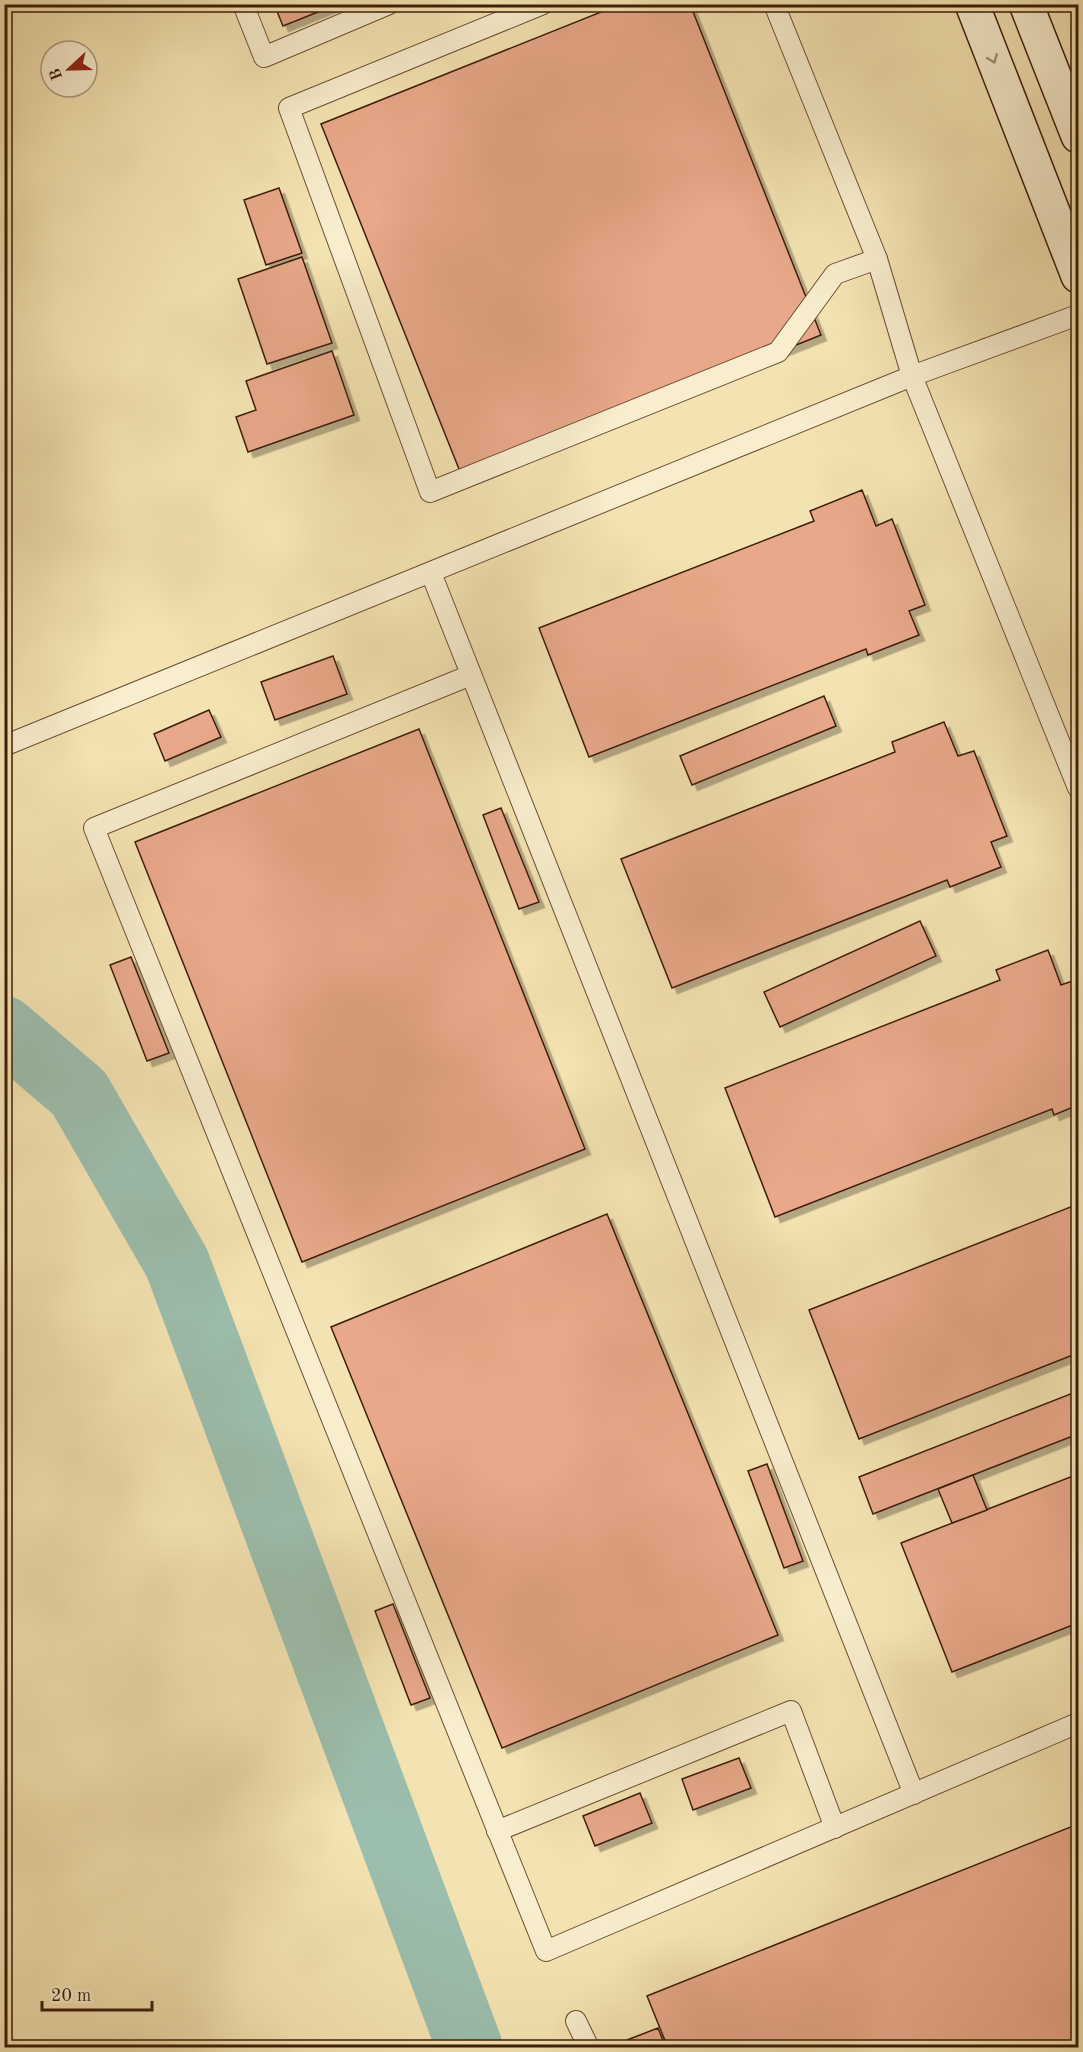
<svg xmlns="http://www.w3.org/2000/svg" width="1083" height="2052" viewBox="0 0 1083 2052" font-family="'Old Standard TT',serif">
<style>
.lines{fill:none;stroke-linecap:round;stroke-linejoin:round}
.river{stroke:#9cbead;stroke-width:66}
.building{fill:#e8a889;stroke:#3d1e09;stroke-width:1.5;filter:url(#shadow)}
.lane-casing{stroke:#6b4f33;stroke-width:22}
.secondary-casing{stroke:#3d1e09;stroke-width:36}
.lane{stroke:#f8edcd;stroke-width:20}
.secondary{stroke:#f8edcd;stroke-width:33}
.oneway{stroke:#a49075}
</style>
<defs>
<filter id="shadow"><feDropShadow dx="5.5" dy="5.5" stdDeviation="0" flood-color="#0004"/></filter>
</defs>
<rect width="100%" height="100%" fill="#f4e3b2"/>
<filter id="stains"><feTurbulence type="fractalNoise" baseFrequency=".00333" numOctaves="4"/><feColorMatrix values="0 0 0 0 .2 0 0 0 0 .09 0 0 0 0 .02 0 0 0 .5 -.17"/></filter>
<radialGradient id="worn" r=".72"><stop offset=".6" stop-color="#630" stop-opacity="0"/><stop offset="1" stop-color="#630" stop-opacity=".3"/></radialGradient>
<g class="lines">
<!-- river -->
<path class="river" d="M4 1029 79 1093 177 1263 470 2048"/>
</g>
<!-- building -->
<g class="building">
<path d="M274 4H338L283 26Z"/>
<path d="M621 4H690L821 335 463 479 321 124Z"/>
<path d="M279 188 302 253 266 265 244 200Z"/>
<path d="M302 257 332 343 267 364 238 279Z"/>
<path d="M332 351 354 415 248 452 236 417 256 410 246 381Z"/>
<path d="M862 490 876 526 892 519 925 605 909 611 919 635 868 655 866 649 589 757 539 628 814 521 810 511Z"/>
<path d="M333 656 347 694 275 720 261 682Z"/>
<path d="M824 696 836 726 692 785 680 756Z"/>
<path d="M209 710 221 737 165 761 154 734Z"/>
<path d="M944 722 958 756 974 751 1007 836 991 842 1001 867 950 887 947 880 672 988 621 859 895 752 892 742Z"/>
<path d="M419 729 585 1149 302 1262 135 842Z"/>
<path d="M501 808 539 902 519 909 483 815Z"/>
<path d="M920 921 936 956 780 1027 764 992Z"/>
<path d="M1048 950 1061 985 1078 979V1105L1054 1115 1052 1109 775 1217 725 1088 1000 980 996 970Z"/>
<path d="M131 957 169 1053 147 1061 110 965Z"/>
<path d="M1078 1204V1353L859 1439 809 1310Z"/>
<path d="M607 1214 778 1635 502 1748 331 1327Z"/>
<path d="M1078 1391V1434L873 1514 859 1477Z"/>
<path d="M767 1464 803 1561 784 1568 748 1471Z"/>
<path d="M1078 1474V1623L952 1672 901 1543Z"/>
<path d="M973 1475 987 1510 952 1523 938 1489Z"/>
<path d="M393 1604 430 1698 411 1705 375 1611Z"/>
<path d="M739 1758 751 1788 693 1810 682 1779Z"/>
<path d="M640 1793 652 1823 595 1846 583 1816Z"/>
<path d="M1078 1824V2048H668L647 1996Z"/>
<path d="M658 2028 666 2048H630L627 2040Z"/>
</g>
<g class="lines">
<!-- lane casing -->
<g class="lane-casing">
<g id="lane">
<path d="M243 4 264 57 389 4"/>
<path d="M543 4 289 108 430 492 778 352 835 274 877 259"/>
<path d="M774 4 877 259 912 376 1078 788"/>
<path d="M431 573 914 1794"/>
<path d="M471 675 94 828 546 1951 1078 1723"/>
<path d="M11 743 912 376 1078 315"/>
<path d="M497 1831 791 1711 835 1828"/>
<path d="M576 2021 589 2048"/>
</g>
</g>
<!-- secondary casing -->
<g class="secondary-casing">
<g id="secondary">
<path d="M972 4 1078 276"/>
<path d="M1026 4 1078 136"/>
</g>
</g>
<!-- lane -->
<use href="#lane" class="lane"/>
<!-- secondary -->
<use href="#secondary" class="secondary"/>
</g>
<!-- one-way arrows -->
<defs><path id="oneway-chevron" d="M-2-3.5L2.5 0L-2 3.5" fill="none" stroke-width="1.6" stroke-linecap="round" stroke-linejoin="round" transform="scale(1.5)"/></defs>
<use class="oneway" href="#oneway-chevron" transform="translate(993 59) rotate(69)"/>
<!-- margin -->
<rect width="1083" height="2052" fill="none" stroke="#f4e3b2" stroke-width="24"/>
<rect x="6" y="6" width="1071" height="2040" fill="none" stroke="#3d1e09" stroke-width="3"/>
<rect x="12" y="12" width="1059" height="2028" fill="none" stroke="#3d1e09" stroke-width="1.5"/>
<!-- north arrow -->
<g transform="translate(69 69) rotate(248)"><circle r="28" fill="#f8edcd" stroke="#ad9a7f" stroke-width="1.5"/>
<path d="M0-4.5L10 22L0 15L-10 22Z" fill="#8f2418"/>
<text y="-9" font-size="16" font-weight="bold" text-anchor="middle" fill="#3d1e09">B</text>
</g>
<!-- scale -->
<path d="M42 2001v9h110v-9" fill="none" stroke="#3d1e09" stroke-width="3"/>
<text x="51" y="2001" font-size="18" fill="#3d1e09" stroke="#f8edcd" stroke-width="4.5" paint-order="stroke">20 m</text>
<rect width="100%" height="100%" filter="url(#stains)"/>
<rect width="100%" height="100%" fill="url(#worn)"/>
</svg>
